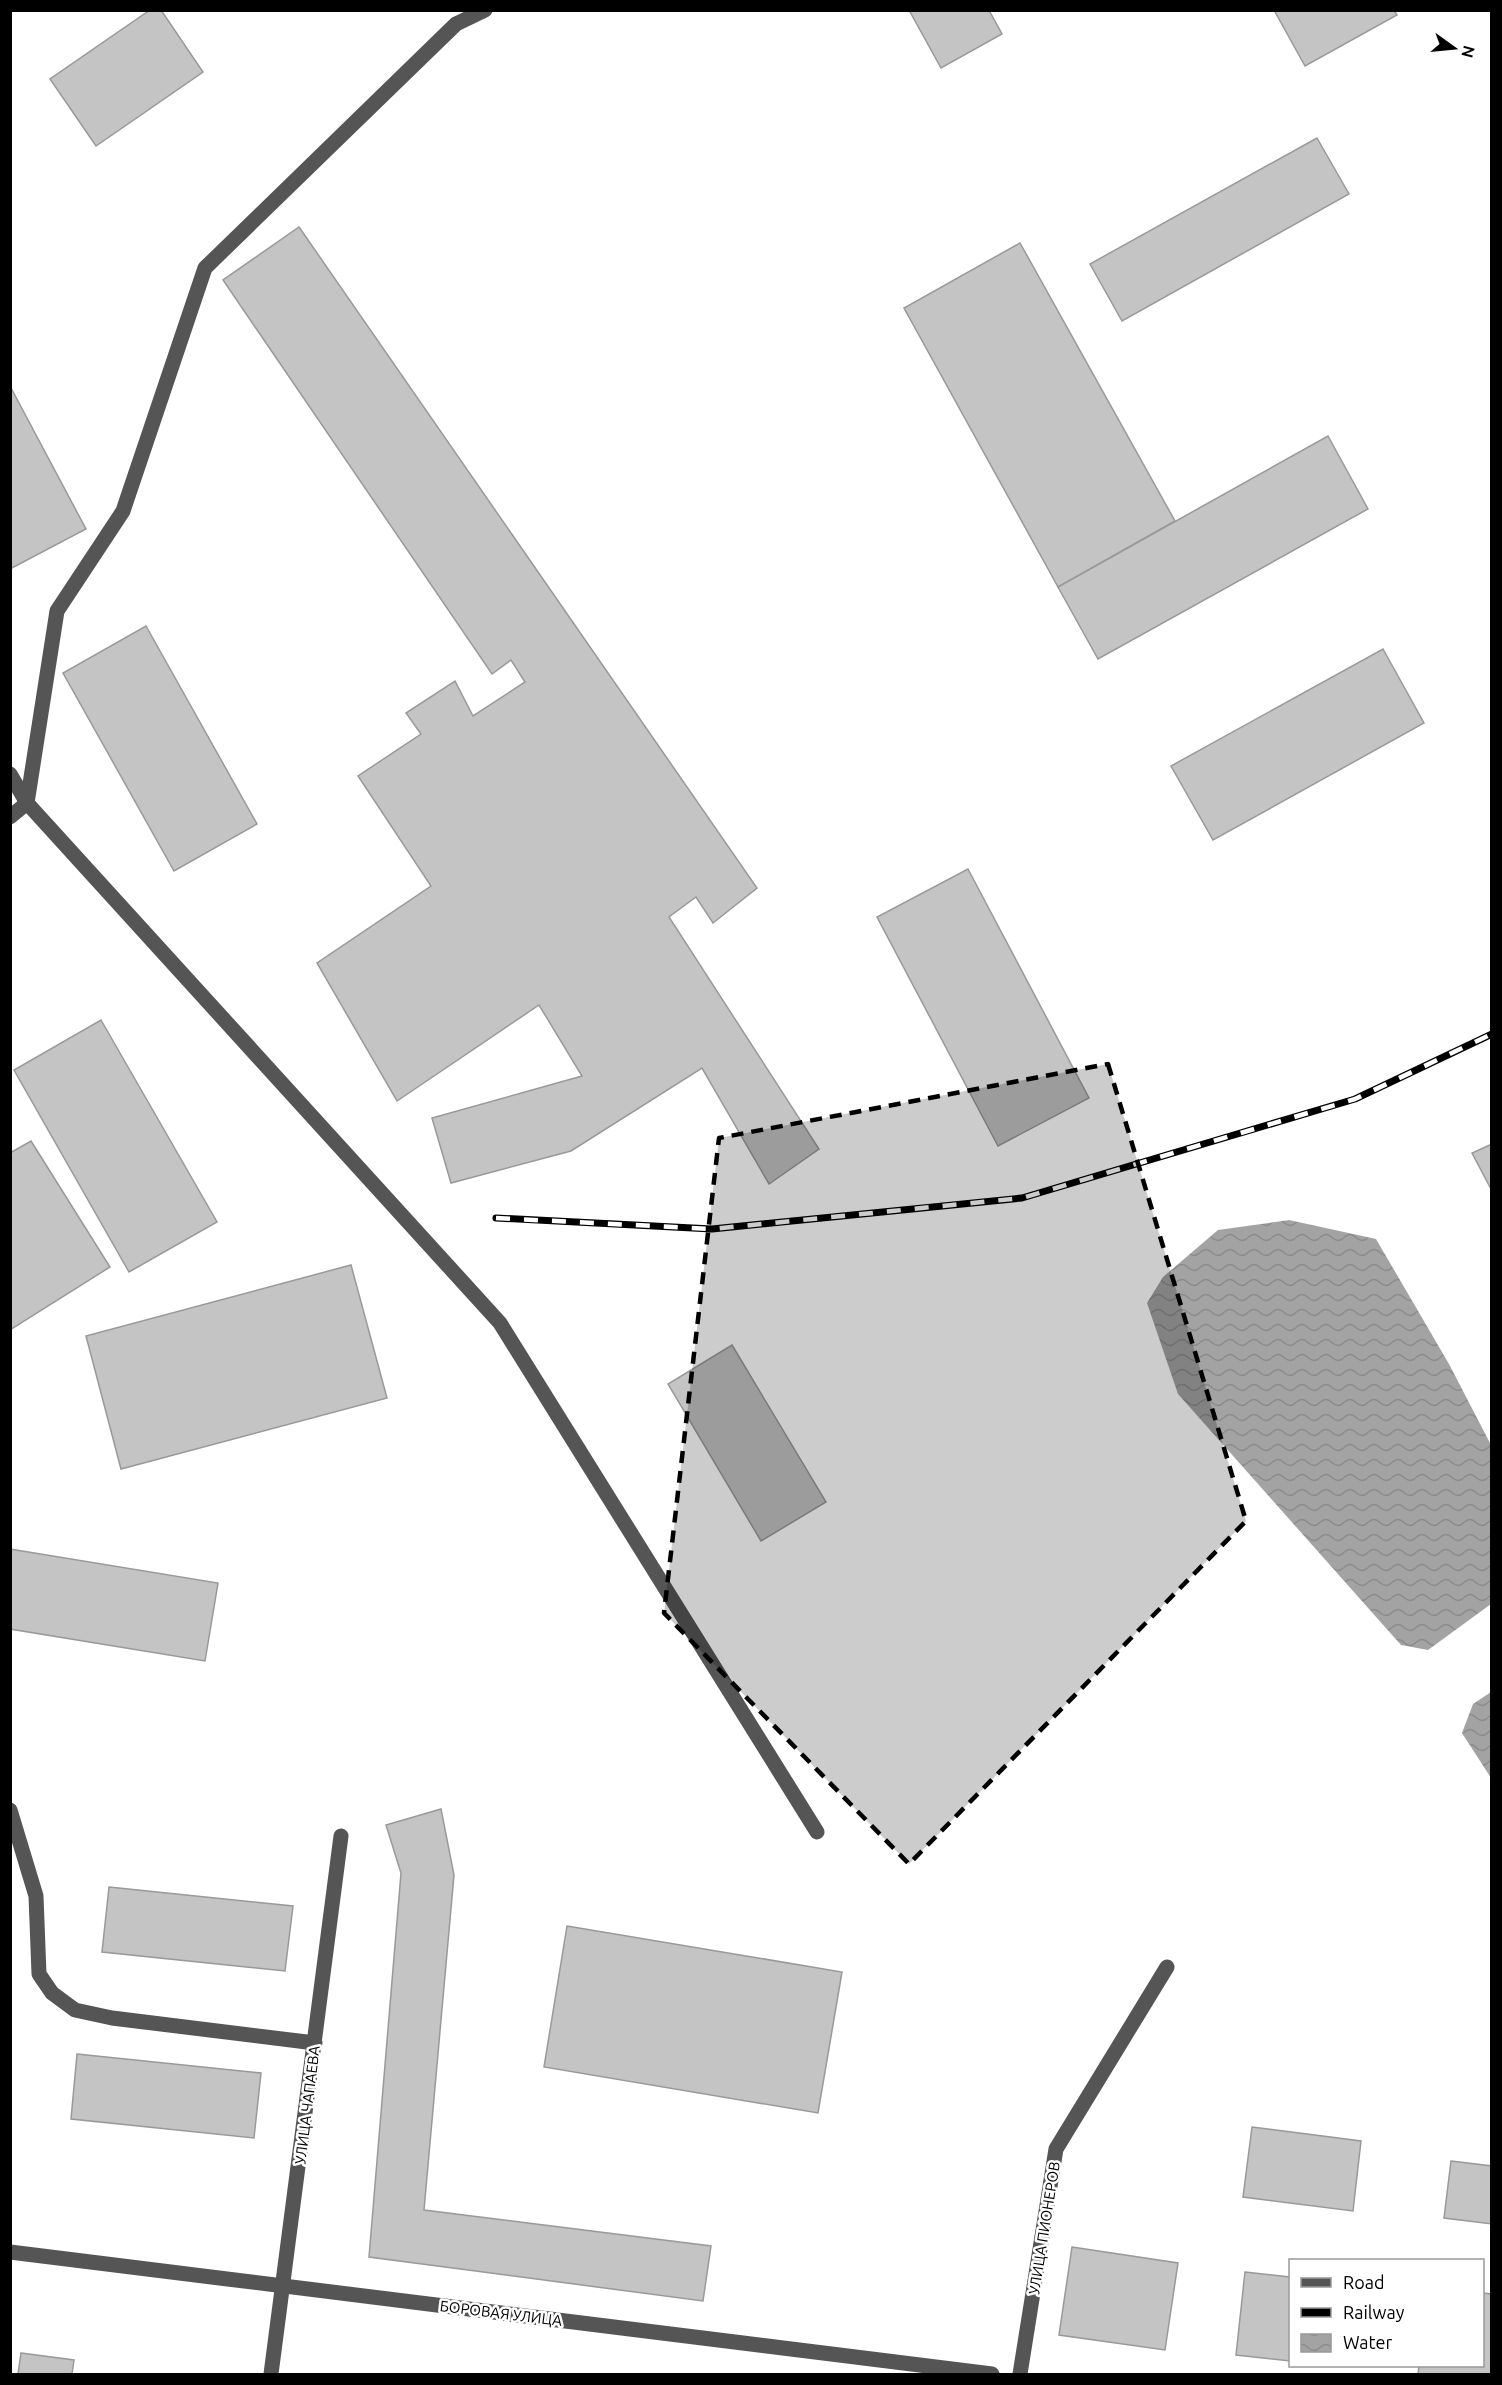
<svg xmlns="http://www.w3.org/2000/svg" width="1502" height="2385" viewBox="0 0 1502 2385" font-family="Ubuntu,sans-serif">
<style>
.water{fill:url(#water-waves)}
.building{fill:#c4c4c4;stroke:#999;stroke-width:1.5}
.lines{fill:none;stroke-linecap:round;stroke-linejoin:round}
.minor{stroke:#555;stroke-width:15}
.rail-casing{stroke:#000;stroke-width:7}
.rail{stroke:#fff;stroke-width:4.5;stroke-dasharray:14;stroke-linecap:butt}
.marked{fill:#000;fill-opacity:0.2;stroke:#000;stroke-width:4.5;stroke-dasharray:12 8;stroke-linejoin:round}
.labels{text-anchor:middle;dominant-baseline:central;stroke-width:5;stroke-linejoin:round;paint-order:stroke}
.street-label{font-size:15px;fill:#000;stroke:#fff}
</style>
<defs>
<pattern id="water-waves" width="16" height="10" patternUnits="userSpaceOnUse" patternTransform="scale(1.5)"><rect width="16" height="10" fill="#a3a3a3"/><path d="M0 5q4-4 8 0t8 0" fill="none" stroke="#8b8b8b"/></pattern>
</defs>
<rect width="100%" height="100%" fill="#fff"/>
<!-- water -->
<g class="water">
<path d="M1289 1220 1376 1239 1449 1364 1491 1445V1604L1428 1650 1401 1645 1178 1394 1147 1303 1163 1277 1218 1230Z"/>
<path d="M1491 1692V1778L1462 1733 1473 1704Z"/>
</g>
<!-- building -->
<g class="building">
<path d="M150 10H161L203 72 96 146 50 79Z"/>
<path d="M909 10H993L990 12 1002 34 941 68Z"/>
<path d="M1274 10H1394L1397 15 1305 66Z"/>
<path d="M1317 138 1349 194 1122 321 1090 264Z"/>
<path d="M299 227 757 888 713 923 696 897 669 917 819 1149 769 1184 702 1068 571 1151 451 1183 432 1118 582 1076 539 1005 397 1101 317 963 431 886 358 776 421 734 406 713 455 681 473 716 525 682 511 660 492 674 223 280Z"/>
<path d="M1020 243 1175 521 1058 587 904 308Z"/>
<path d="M10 386 86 529 10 569Z"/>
<path d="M1328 436 1368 509 1098 659 1058 587Z"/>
<path d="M146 626 257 824 174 871 63 673Z"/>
<path d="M1383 649 1424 723 1213 840 1171 766Z"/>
<path d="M968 869 1089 1098 998 1146 877 917Z"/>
<path d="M101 1020 217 1222 129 1272 14 1070Z"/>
<path d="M31 1141 110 1267 10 1330V1153Z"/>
<path d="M1492 1144V1191L1472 1153Z"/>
<path d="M351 1265 387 1398 121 1469 86 1336Z"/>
<path d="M732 1345 826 1502 761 1541 668 1384Z"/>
<path d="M10 1549 218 1583 205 1661 10 1629Z"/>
<path d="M441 1809 454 1875 424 2210 711 2246 703 2301 369 2257 401 1873 386 1825Z"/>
<path d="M109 1887 293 1906 285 1971 102 1952Z"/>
<path d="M567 1926 842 1972 818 2113 544 2067Z"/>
<path d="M77 2054 261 2073 254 2138 71 2119Z"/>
<path d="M1252 2127 1361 2141 1353 2211 1243 2197Z"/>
<path d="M1451 2161 1492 2166V2224L1444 2218Z"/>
<path d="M1072 2247 1178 2263 1165 2350 1059 2335Z"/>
<path d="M1245 2272 1290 2277V2361L1236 2355Z"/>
<path d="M1482 2293 1492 2294V2374H1418L1419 2366H1482Z"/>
<path d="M21 2353 74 2360 72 2374H18Z"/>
</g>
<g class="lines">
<!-- minor -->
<g class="minor">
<path d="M10 774 27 803 500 1323 817 1832"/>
<path d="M10 817 27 803 57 611 123 511 205 268 456 24 485 10"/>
<path d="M10 1810 36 1896 39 1974 52 1993 75 2010 112 2018 315 2043"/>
<path d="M10 2252 992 2374"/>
<path d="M271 2374 341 1836"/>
<path d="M1020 2374 1056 2149 1167 1967"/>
</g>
<!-- rail casing -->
<g class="rail-casing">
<path id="rail" d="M496 1218 712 1229 1022 1198 1355 1099 1492 1034"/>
</g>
<!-- rail -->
<use href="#rail" class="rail"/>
</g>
<!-- marked area -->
<path class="marked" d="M1108 1064 1246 1521 909 1864 664 1613 719 1138Z"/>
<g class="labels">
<!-- street labels -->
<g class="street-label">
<text transform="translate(307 2105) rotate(-83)">УЛИЦА ЧАПАЕВА</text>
<text transform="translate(1044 2228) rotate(-81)">УЛИЦА ПИОНЕРОВ</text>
<text transform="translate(501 2313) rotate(7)">БОРОВАЯ УЛИЦА</text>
</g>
</g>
<!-- border -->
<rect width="1502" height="2385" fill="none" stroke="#000000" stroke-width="24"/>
<!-- legend -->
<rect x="1289" y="2259" width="195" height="108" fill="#ffffff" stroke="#999999" stroke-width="1.5"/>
<rect x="1301" y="2278" width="30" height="9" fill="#555555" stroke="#999999" stroke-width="1.5"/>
<text x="1343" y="2289" font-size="18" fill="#000000">Road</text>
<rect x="1301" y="2308" width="30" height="9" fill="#000000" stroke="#999999" stroke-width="1.5"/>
<text x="1343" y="2319" font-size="18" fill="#000000">Railway</text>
<rect x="1301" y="2334" width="30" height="18" fill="url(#water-waves)" stroke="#999999" stroke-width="1.5"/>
<text x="1343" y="2349" font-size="18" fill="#000000">Water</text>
<!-- north arrow -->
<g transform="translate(1454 48) rotate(105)" stroke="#ffffff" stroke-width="4.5" paint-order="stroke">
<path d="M0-4.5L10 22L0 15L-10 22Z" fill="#000000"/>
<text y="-9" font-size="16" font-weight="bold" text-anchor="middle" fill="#000000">N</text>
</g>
</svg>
